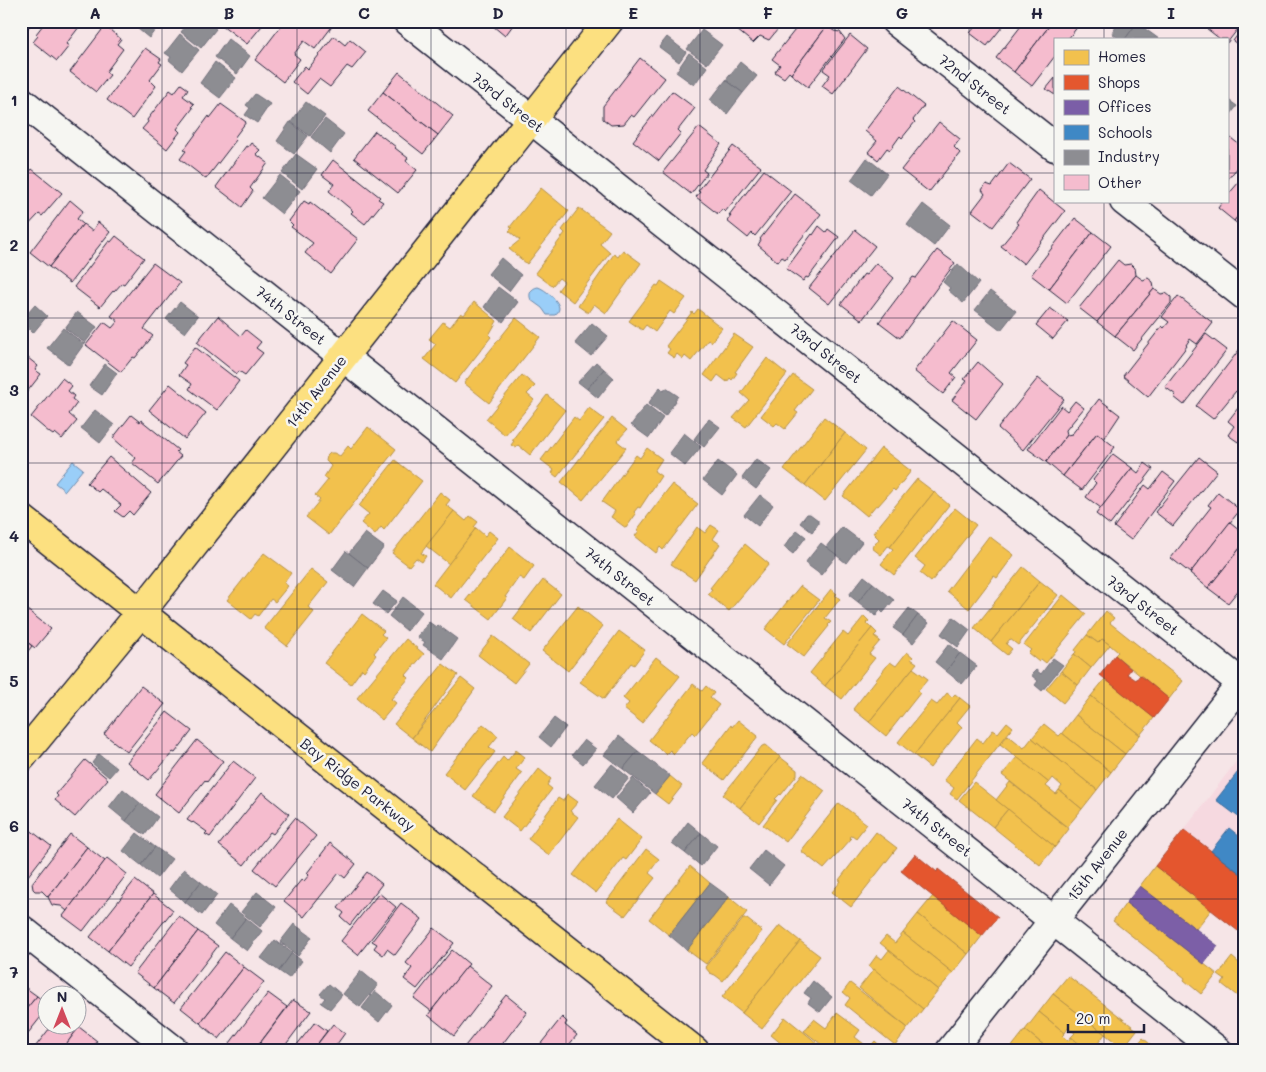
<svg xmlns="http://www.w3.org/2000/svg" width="1266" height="1072" viewBox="0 0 1266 1072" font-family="Mali,sans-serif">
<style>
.built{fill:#f6d9e0}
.water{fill:#9acef8;stroke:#6a89ac}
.homes{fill:#f2c14e;stroke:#b49148}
.shops{fill:#e4572e;stroke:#aa4732}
.offices{fill:#7b5ea7;stroke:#604c87}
.schools{fill:#3f88c5;stroke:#36699c}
.industry{fill:#8d8d92;stroke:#6d6d78}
.building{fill:#f5bcce;stroke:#22223b}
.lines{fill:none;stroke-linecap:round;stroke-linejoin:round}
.minor-casing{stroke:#22223b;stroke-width:31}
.major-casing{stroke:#22223b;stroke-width:31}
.minor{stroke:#f6f6f2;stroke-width:28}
.major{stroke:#fce080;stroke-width:28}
.grid{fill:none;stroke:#22223b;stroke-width:1;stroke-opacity:0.55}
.labels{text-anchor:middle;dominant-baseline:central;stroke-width:5;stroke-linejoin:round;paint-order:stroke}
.street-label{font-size:15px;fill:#22223b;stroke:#f6f6f2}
.neatline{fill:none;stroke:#22223b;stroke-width:2}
.grid-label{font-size:16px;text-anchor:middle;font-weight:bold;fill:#22223b}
</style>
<rect width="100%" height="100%" fill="#f6e5e7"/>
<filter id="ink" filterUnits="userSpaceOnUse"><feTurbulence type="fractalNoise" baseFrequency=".02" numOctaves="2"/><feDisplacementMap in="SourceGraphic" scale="10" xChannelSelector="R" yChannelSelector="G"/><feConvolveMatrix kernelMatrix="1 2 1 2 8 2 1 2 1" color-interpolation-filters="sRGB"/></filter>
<g filter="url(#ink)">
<!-- built -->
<path class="built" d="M1245 750V878L1184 830Z"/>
<!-- water -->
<g class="water">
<path d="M538 287C545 289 559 301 559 308 559 311 557 313 555 315H547L542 308 531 300C528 294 531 288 538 287Z"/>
<path d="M73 461 83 469 65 491 55 483Z"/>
</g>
<!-- homes -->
<g class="homes">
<path d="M541 188 569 211 527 264 509 249 520 240 509 231 512 228 510 227Z"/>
<path d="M579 208 610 231 600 244 610 253 573 302 558 290 564 282 559 278 552 286 535 273 565 233 562 230Z"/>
<path d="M623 250 641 263 606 313 594 304 588 313 578 306 614 254 618 257Z"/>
<path d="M661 281 686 298 674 314 670 311 655 332 646 325 642 330 629 321 656 285 658 286Z"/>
<path d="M474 302 497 321 489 335 491 337 455 383 424 359 436 344 429 339 443 322 450 327 461 313 464 315Z"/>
<path d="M698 309 722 328 711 342 708 340 691 361 685 356 683 359 677 354 674 358 667 353 670 349 666 346 692 312 694 314Z"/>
<path d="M516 318 540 337 489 403 464 383Z"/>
<path d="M734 334 753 347 735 372 737 373 732 380 730 378 727 382 718 375 713 382 704 375Z"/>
<path d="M767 358 787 374 746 427 733 418 749 400 741 393Z"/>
<path d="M522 375 535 386 527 394 534 400 505 435 486 419Z"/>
<path d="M793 375 812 389 795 411 798 413 785 429 777 423 774 426 761 416Z"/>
<path d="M547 395 565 410 530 455 518 445 516 448 511 445 514 441 512 440Z"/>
<path d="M589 408 604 419 557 477 552 473 554 470 541 460 574 417 579 421Z"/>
<path d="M824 417 845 433 805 485 784 469Z"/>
<path d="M612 418 627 430 617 441 626 448 583 500 561 482Z"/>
<path d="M368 427 396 449 329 535 306 517 320 500 315 496 328 480 324 477 331 466 326 461 327 456 330 453H334L340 456 348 446 351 449Z"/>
<path d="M845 433 866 450 825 501 805 485Z"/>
<path d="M647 448 662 459 654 471 661 476 640 508 638 507 634 512 636 514 626 528 611 517 615 511 602 502 636 455 640 458Z"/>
<path d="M881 448 911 471 895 491 893 489 878 506 876 505 867 516 843 496Z"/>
<path d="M395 460 422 481 384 530 381 527 375 535 361 523 369 514 359 506Z"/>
<path d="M917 479 934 492 890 547 888 546 881 555 872 548 879 539 873 533Z"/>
<path d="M672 484 698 504 663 550 660 547 656 553 635 536 639 531 637 530Z"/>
<path d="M440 492 450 500 446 505 454 511 421 553 426 556 422 562 416 558 409 566 392 553Z"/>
<path d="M934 492 949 505 894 575 881 564 893 549 890 547Z"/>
<path d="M955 508 976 525 931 582 920 573 925 566 915 558Z"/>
<path d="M454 511 466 521 470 516 478 522 474 527 476 528 449 564 426 546Z"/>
<path d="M711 525 719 530 713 539 720 544 695 580 671 564 697 527 705 533Z"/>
<path d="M476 528 485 536 489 531 498 538 451 598 433 584Z"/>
<path d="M989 536 1014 555 997 578 994 576 969 609 947 591Z"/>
<path d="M745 544 769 564 729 611 708 594 712 589 710 588Z"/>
<path d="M510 547 534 566 524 580 519 577 505 597 507 598 491 619 466 600 482 580 484 581Z"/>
<path d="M264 553 291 573 284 583 288 586 275 602 271 599 258 616 255 614 251 619 227 600Z"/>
<path d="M1023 567 1040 581 991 642 974 628Z"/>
<path d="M311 569 328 582 308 607 314 612 287 646 264 628Z"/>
<path d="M543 580 561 594 531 633 513 619Z"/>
<path d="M1040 581 1058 595 1018 645 1010 639 1006 644 1012 649 1007 655 991 642Z"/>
<path d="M800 586 819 600 784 644 765 629Z"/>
<path d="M831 589 837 594 835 595 840 599 825 618 831 622 828 625 829 626 804 657 787 644Z"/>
<path d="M1063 595 1086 614 1046 663 1041 659 1039 662 1028 653 1031 650 1024 645Z"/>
<path d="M578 606 603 626 568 671 542 651Z"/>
<path d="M1106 611 1114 618 1110 623 1183 681 1169 699 1115 655 1118 652 1110 645 1102 639 1098 643 1087 635Z"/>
<path d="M362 614 384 631 381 634 386 638 374 653 376 655 364 671 362 669 351 684 324 663Z"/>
<path d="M864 616 869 621 866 624 872 628 825 686 810 673 843 632 848 636Z"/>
<path d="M872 628 877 633 874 636 880 641 869 654 875 658 842 699 825 686Z"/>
<path d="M619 631 645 650 634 665 631 663 604 699 580 682Z"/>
<path d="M1087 635 1098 643 1102 639 1110 645 1091 668 1074 654 1076 652 1075 650Z"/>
<path d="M493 636 529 664 514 683 478 655Z"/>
<path d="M406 639 424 654 406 675 409 678 391 699 396 703 382 720 357 698Z"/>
<path d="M907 652 913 657 911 659 917 663 869 722 853 709 890 662 896 666Z"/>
<path d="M1074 654 1091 668 1078 685 1061 671Z"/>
<path d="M656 657 680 676 642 723 624 709 629 703 623 698Z"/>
<path d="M443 664 458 675 412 738 394 724Z"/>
<path d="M913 668 928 679 918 691 920 693 886 736 869 722Z"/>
<path d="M1061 671 1078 685 1063 703 1046 689Z"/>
<path d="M461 678 475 689 430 752 412 738Z"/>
<path d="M1105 679 1154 718 1140 735 1091 696Z"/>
<path d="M693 684 702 691 706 686 714 693 710 698 719 705 695 735 692 732 674 754 670 750 666 754 649 740Z"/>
<path d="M947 693 952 697 955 694 960 698 914 755 898 742 931 701 937 705Z"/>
<path d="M1091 696 1140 735 1125 754 1076 715Z"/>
<path d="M960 698 970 706 957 722 962 727 930 768 914 755Z"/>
<path d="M1076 715 1125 754 1111 772 1062 733Z"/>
<path d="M738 720 758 736 724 780 702 763 731 725 732 727Z"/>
<path d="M1007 722 1013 727 957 799 950 794 954 788 944 780 977 738 983 743 993 730 998 733Z"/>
<path d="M483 724 498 736 489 747 495 752 465 790 444 773Z"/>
<path d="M1044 724 1059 736 1062 733 1111 772 1097 790 1032 738Z"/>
<path d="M1008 735 1024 748 1032 738 1097 790 1082 809 1059 790 1062 786 1053 778 1049 783 1000 744Z"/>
<path d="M766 745 780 757 740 808 723 795 762 746Z"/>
<path d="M516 750 525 757 516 769 522 773 494 811 473 796 503 757 507 761Z"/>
<path d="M780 757 797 770V775L781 795 780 794 775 799 777 800 759 823 740 808Z"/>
<path d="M1017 757 1049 783 1046 786 1056 794 1059 790 1082 809 1067 827 1002 775Z"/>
<path d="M539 769 551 779 547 785 552 789 520 831 502 817Z"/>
<path d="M802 774 825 791 786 842 763 825Z"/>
<path d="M670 776 682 786 668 804 655 794Z"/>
<path d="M974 782 1008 809 993 827 959 800Z"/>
<path d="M1010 782 1069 829 1055 847 996 800Z"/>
<path d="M567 794 578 802 570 811 578 817 549 855 528 839 558 798 563 801Z"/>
<path d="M839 803 867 824 856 838 852 835 849 837 851 839 824 869 801 851Z"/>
<path d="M1008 809 1055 847 1040 865 993 827Z"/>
<path d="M617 819 642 839 626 860 623 858 596 893 573 875Z"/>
<path d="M876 832 897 848 851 907 832 892 841 881 839 880Z"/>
<path d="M646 849 659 859 649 873 655 878 625 916 606 902Z"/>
<path d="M690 866 710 883 669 935 649 919Z"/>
<path d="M1155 866 1211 910 1196 929 1140 886Z"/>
<path d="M933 896 982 936 968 954 918 914Z"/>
<path d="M729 897 747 912 706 964 687 950Z"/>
<path d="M1126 903 1217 974 1201 994 1184 980 1185 978 1113 921Z"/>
<path d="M918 914 968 954 953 973 903 933Z"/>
<path d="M743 919H747L762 931 723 981 715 975 710 973 705 967Z"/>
<path d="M780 925 800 941 742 1013 722 997Z"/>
<path d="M903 933 953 973 938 990 880 943 886 936 895 943Z"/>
<path d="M800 941 820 956 762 1029 742 1013Z"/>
<path d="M889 950 938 990 923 1009 869 966 877 955 882 959Z"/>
<path d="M1245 955V994L1241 999 1222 984 1225 980 1218 975 1232 957 1239 963Z"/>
<path d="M874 969 923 1009 908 1028 859 988Z"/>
<path d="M1068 976 1137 1030 1123 1048 1053 994Z"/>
<path d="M850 983 908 1028 895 1045 845 1005 850 998 843 992Z"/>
<path d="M1053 994 1105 1034 1092 1051H1088L1071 1037 1075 1033 1068 1028 1065 1033 1039 1012Z"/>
<path d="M1245 994V1007L1238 1002Z"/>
<path d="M1039 1012 1065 1033 1062 1036 1068 1041 1071 1037 1088 1051H1051L1025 1030Z"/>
<path d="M837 1013 860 1030 855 1037 869 1048 875 1041 886 1051H830L804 1031 814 1019 826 1028Z"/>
<path d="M785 1017 827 1051H790L771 1035Z"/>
<path d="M1025 1030 1051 1051H1012L1010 1049Z"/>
<path d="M1143 1038 1158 1051H1132Z"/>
</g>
<!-- shops -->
<g class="shops">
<path d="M1115 655 1131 669 1127 674 1136 680 1140 675 1169 699 1154 718 1100 675Z"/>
<path d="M1184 830 1245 877V922L1238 931 1155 866Z"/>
<path d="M915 854 937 872 938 869 998 917 982 936 901 871Z"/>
</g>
<!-- offices -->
<path class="offices" d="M1140 886 1218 946 1204 964 1126 903Z"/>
<!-- schools -->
<g class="schools">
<path d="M1245 763V822L1216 800Z"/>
<path d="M1229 828 1245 841V877L1211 851Z"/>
</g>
<!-- industry -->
<g class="industry">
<path d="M134 21H162L149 38 132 24Z"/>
<path d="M190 21H206L216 29 201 48 181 32Z"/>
<path d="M1120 21H1135L1137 23 1125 39H1119L1112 33Z"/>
<path d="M1137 23 1159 39H1125Z"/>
<path d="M702 30 722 45 707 64 687 49Z"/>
<path d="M180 34 199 50 182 71 169 60 171 57 165 53Z"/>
<path d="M667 37 686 52 679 62 659 47Z"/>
<path d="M228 39 250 56 237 74 215 57Z"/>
<path d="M689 53 707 67 694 85 676 72Z"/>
<path d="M215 62 236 78 220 98 200 83Z"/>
<path d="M740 62 757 76 743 93 726 80Z"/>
<path d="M726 80 743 93 727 114 710 100Z"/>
<path d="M255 94 270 104 257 123 245 115 250 108 246 105Z"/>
<path d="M1227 99 1237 106 1227 119Z"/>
<path d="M306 102 325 116 310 136 291 122Z"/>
<path d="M325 119 344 134 330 153 311 137Z"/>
<path d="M290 122 308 136 294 154 277 141Z"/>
<path d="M296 154 317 169 302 189 282 173Z"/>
<path d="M867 158 887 174 871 195 851 180Z"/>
<path d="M280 175 300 191 282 214 262 198Z"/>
<path d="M923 204 950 225 934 246 907 225Z"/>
<path d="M501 258 521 275 509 291 488 274Z"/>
<path d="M958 264 979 283 963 303 948 290 950 288 943 282Z"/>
<path d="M498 287 518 302 503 322 484 307Z"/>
<path d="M990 291 1016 311 1001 330 975 310Z"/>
<path d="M180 302 198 316 185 333 166 319Z"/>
<path d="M35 305 47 316 33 333 21 321Z"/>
<path d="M77 312 97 327 85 343 65 328Z"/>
<path d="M592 323 608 336 591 356 575 343Z"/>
<path d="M63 328 84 344 69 365 47 348Z"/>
<path d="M596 362 604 369 587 389 578 382Z"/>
<path d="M105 364 117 373 102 395 89 386Z"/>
<path d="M604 369 614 378 598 398 587 389Z"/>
<path d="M660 387 664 391 666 388 678 396 675 400 676 401 665 416 648 404Z"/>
<path d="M646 405 663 418 649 438 631 425Z"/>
<path d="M95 410 114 425 100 443 81 428Z"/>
<path d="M709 419 720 427 704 447 694 439Z"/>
<path d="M684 433 701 447 685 466 669 453Z"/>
<path d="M756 459 771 470 756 489 742 478Z"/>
<path d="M718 461 737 475 722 495 703 480Z"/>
<path d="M760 495 773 505 758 526 744 515Z"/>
<path d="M807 514H810L818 520V524L812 532 800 523Z"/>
<path d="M842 527 862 542 846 563 826 547Z"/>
<path d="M797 530 806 537 793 554 784 547Z"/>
<path d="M365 533 384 547 368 568 349 553Z"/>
<path d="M821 543 837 555 821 575 805 563Z"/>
<path d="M346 551 368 568 354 587 332 570Z"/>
<path d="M864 576 873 583 858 602 849 595Z"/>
<path d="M873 583 894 600 883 613 880 610 876 616 858 602Z"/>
<path d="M383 591 397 601 386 614 373 604Z"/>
<path d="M403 597 422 612 407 631 389 616Z"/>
<path d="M909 608 918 615 903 635 893 628Z"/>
<path d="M918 615 929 623 913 643 903 635Z"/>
<path d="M953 617 970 630 958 647 941 634Z"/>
<path d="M429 622 436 627 438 625 457 639 443 659 423 645 425 642 417 637Z"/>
<path d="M949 644 960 653 946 671 935 662Z"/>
<path d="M960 653 977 666 962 684 946 671Z"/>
<path d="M1053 658 1063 665 1042 691 1035 685 1038 681 1031 675 1036 670 1041 674Z"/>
<path d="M554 718 566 727 551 747 539 737Z"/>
<path d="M619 736 638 751 623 769 604 755Z"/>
<path d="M584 740 596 749 583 764 572 755Z"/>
<path d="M638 751 670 776 655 794 623 769Z"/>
<path d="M99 754 117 768 109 777 92 763Z"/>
<path d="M612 764 629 778 612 799 595 785Z"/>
<path d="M633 778 650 793 633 813 616 798Z"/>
<path d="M123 789 140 803 126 821 109 807Z"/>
<path d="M140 803 158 817 145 835 126 821Z"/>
<path d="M688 822 701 833 685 853 672 843Z"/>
<path d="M137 833 155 847 141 865 123 851Z"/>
<path d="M701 833 717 846 701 866 685 853Z"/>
<path d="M155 847 172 859 157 878 141 865Z"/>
<path d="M764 850 784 866 769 885 749 869Z"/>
<path d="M184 869 201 882 185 902 169 889Z"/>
<path d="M201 882 217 895 202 915 185 902Z"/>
<path d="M710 883 729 897 687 950 669 935Z"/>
<path d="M257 892 276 907 260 927 241 912Z"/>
<path d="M229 905 246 918 230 938 214 925Z"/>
<path d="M246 918 262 931 247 951 230 938Z"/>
<path d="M294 924 312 937 298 956 280 942Z"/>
<path d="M275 940 292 953 279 971 261 958Z"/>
<path d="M292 953 302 961 289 978 279 971Z"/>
<path d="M361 971 378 985 360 1007 343 994Z"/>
<path d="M813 981 832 997 820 1012 808 1003 811 998 804 993Z"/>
<path d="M329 984 342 995 330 1009 321 1003 325 998 320 994Z"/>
<path d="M375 991 392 1005 379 1022 362 1008Z"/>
</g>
<!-- building -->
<g class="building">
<path d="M21 21H33L23 35 21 34Z"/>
<path d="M46 21 83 22 66 44 69 46 57 61 33 42 38 36 36 34Z"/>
<path d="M225 21H266L247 44 222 25Z"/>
<path d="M285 21H330L334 24 315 49 304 41 294 54 300 59 283 82 255 60Z"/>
<path d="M487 21H516L505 36Z"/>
<path d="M744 21H788L784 26 782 24 769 40 760 36 753 43 737 30Z"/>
<path d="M802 21H822L827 26 791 74 789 72 784 78 775 72 780 65 772 59Z"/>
<path d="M980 21H1007L987 46 970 33Z"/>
<path d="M1025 21H1053L1014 72 996 58Z"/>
<path d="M1053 21H1082L1068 39H1055V56L1032 86 1014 72Z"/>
<path d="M1197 21H1244L1227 43V39H1220Z"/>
<path d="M1245 25V50L1233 41Z"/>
<path d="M105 26 121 39 117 44 123 49 106 72 110 75 96 92 70 72Z"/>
<path d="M827 26 834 31 840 32 845 39 808 87 791 74Z"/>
<path d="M850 35 867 49 833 94 822 86 830 75 823 70Z"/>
<path d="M334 36 345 45 350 39 366 52 352 69 347 66 330 87 319 79 307 94 292 82 305 66 308 69Z"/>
<path d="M145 48 161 59 159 62 162 64 150 80 156 86 132 119 107 100Z"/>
<path d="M640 58 665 78 634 117 631 115 624 124 611 125 603 119V106Z"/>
<path d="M399 72 453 116 438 135 383 92Z"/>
<path d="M1055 78V95L1046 89Z"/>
<path d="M181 84 188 89 183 96 194 104 191 107 193 108 177 129 180 132 167 149 142 129 148 122 147 120 170 90 174 93Z"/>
<path d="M899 86 924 106 913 120 915 122 902 138 900 136 890 150 887 148 878 160 868 152 877 141 865 131Z"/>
<path d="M672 91 695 108 678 130 681 133 659 161 633 141Z"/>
<path d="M383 92 438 135 423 154 368 111Z"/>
<path d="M221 104 246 122 234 138 236 140 206 179 180 159 186 151 184 150 209 116 210 118Z"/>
<path d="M939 122 960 139 954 147 960 153 929 192 901 170Z"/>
<path d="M699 127 721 144 703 170 707 173 691 194 663 172Z"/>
<path d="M375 131 396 147 395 148 408 158 406 161 417 170 398 193 354 158Z"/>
<path d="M1227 135 1245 149V159L1227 180Z"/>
<path d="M251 143 260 150 256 154 268 163 250 188 253 191 242 207 216 187 246 146 248 147Z"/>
<path d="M733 146 761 167 725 212 722 209 718 214 696 197 700 192 698 191Z"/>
<path d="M333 160 380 197 378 199 383 202 365 224 351 213 353 211 329 191 334 184 322 175Z"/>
<path d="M1009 163 1030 179 993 227 972 211 985 194 982 190 986 184 992 186Z"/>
<path d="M32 169 62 193 42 216 39 214 21 233V182Z"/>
<path d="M764 170 791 191 755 236 752 233 748 238 727 221 731 216 729 215Z"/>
<path d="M1245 175V208L1234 221 1218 208 1223 201H1227V196Z"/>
<path d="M1039 190 1065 211 1024 264 1001 246 1019 224 1016 222Z"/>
<path d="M795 194 821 214 785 259 782 257 778 262 758 245 761 240 760 239Z"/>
<path d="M70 200 83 211 77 219 83 224 49 267 30 252Z"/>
<path d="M304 201 309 204 310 202 358 239 331 274 305 253 313 243 291 227 293 225 289 221Z"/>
<path d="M1245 208V230L1234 221Z"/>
<path d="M1075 218 1093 232 1049 289 1031 275Z"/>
<path d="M98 222 110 232 70 283 49 267 83 224 92 231Z"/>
<path d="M819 226 826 232 828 229 839 237 808 278 806 277 803 281 786 269 812 234 813 235Z"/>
<path d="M855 230 875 246 829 304 809 288Z"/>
<path d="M1093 232 1111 246 1067 303 1049 289Z"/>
<path d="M116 236 144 258 124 284 122 283 114 292 113 291 100 307 74 287 109 241 111 242Z"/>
<path d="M937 250 955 263 900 338 879 322 913 277 916 278Z"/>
<path d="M1118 260 1124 265 1131 264 1135 268 1136 275 1097 322 1079 308Z"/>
<path d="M153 263 180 283 144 329 153 336 135 358 133 357 121 372 86 345 104 322 112 328 118 321 111 316Z"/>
<path d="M876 263 894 278 862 320 841 304 864 274 866 275Z"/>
<path d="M1136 275 1143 280 1148 278 1153 282 1154 289 1115 336 1097 322Z"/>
<path d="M1154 289 1161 294 1166 293 1171 297V303L1133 350 1115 336Z"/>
<path d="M1178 296 1213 323 1197 344 1190 339 1186 345 1187 346 1148 397 1123 376 1162 326 1164 328 1169 322 1162 317Z"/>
<path d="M1050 308 1068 321 1053 339 1036 325Z"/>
<path d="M218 316 241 336 246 330 261 342 256 348 263 353 245 375 239 371 237 374 197 342Z"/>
<path d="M953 321 977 340 951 373 956 377 943 394 914 371Z"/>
<path d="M1206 334 1227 350 1184 405 1174 397 1176 395 1165 387Z"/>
<path d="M1242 346 1245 348V397L1236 391 1213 419 1196 406Z"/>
<path d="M195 347 239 381 217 410 189 389 192 384 179 375 186 365 183 363Z"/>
<path d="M22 353 38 366 35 370 41 374 23 397 28 400 21 408Z"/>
<path d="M978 362 1003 384 976 419 952 400 967 381 964 379Z"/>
<path d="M62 378 72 386 68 391 74 396 72 399 77 403 69 414 77 421 62 439 55 433 53 435 50 433 31 417Z"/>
<path d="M1038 378 1064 399 1023 450 998 428Z"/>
<path d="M170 384 206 413 185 439 149 410Z"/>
<path d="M1099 399 1120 415 1104 439 1097 433 1063 476 1046 462 1067 435 1072 434Z"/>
<path d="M1245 399V434L1238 442 1228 435 1234 426 1228 421Z"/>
<path d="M1075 401 1084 408 1066 430 1067 435 1046 462 1028 449 1061 406 1067 411Z"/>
<path d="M131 415 140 422 141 420 178 450 176 452 181 456 158 484 132 463 136 458 113 438Z"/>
<path d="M1097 433 1115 447 1082 490 1063 476Z"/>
<path d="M1113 454 1132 468 1101 508 1086 497 1096 483 1093 480Z"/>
<path d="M109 457 151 493 133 515 129 511 123 517 115 511 121 505 101 489 98 492 87 483Z"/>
<path d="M1199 457 1217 471 1173 526 1155 512Z"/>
<path d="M1145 463 1153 469 1110 525 1096 514 1132 468 1138 473Z"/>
<path d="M1163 472 1175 481 1131 540 1114 527 1145 485 1150 489Z"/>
<path d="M1218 492 1240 510 1190 573 1171 558 1211 507 1208 505Z"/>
<path d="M1230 522 1245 534V542L1208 588 1190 573Z"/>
<path d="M1245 542V582L1228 603 1208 588Z"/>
<path d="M21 605 51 629 35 648 21 637Z"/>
<path d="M21 637 32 646 21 660Z"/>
<path d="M141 686 165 704 127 752 104 734Z"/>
<path d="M167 712 192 731 175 753 173 752 149 780 127 762Z"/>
<path d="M197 740 223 761 207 782 205 780 179 813 155 794Z"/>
<path d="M85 760 108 779 75 817 55 800 58 796 56 794Z"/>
<path d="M233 761 255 778 210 837 205 834 207 832 193 822 192 823 187 820Z"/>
<path d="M262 792 289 814 273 834 270 832 244 865 219 845Z"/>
<path d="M295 818 316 836 275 886 254 869Z"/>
<path d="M29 829 51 846 21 885V839Z"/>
<path d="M70 834 87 847 48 897 42 891H35L33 889 32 883Z"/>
<path d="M330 843 356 864 345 878 339 873 304 917 284 901 302 879 304 881 309 875 307 873Z"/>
<path d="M87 847 105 861 67 911 61 906 52 905 48 897Z"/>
<path d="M107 858 127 874 83 931 63 916Z"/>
<path d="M367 872 382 884 350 925 341 917 344 913 338 908Z"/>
<path d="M135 880 153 894 108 951 90 937Z"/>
<path d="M379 893 396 907 358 955 341 941Z"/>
<path d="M153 894 173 910 128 967 108 951Z"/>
<path d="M401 903 422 919 395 955 387 949 383 955 374 948 377 944 372 941Z"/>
<path d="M179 916 198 931 154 988 135 973Z"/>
<path d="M434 928 454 943 417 989 404 979 412 968 406 963Z"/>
<path d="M198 931 218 946 174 1003 154 988Z"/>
<path d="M452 950 469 964 431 1011 414 998Z"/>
<path d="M225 952 244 967 200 1023 181 1008Z"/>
<path d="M467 966 492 986 454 1036 428 1015Z"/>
<path d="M244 967 264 982 219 1039 200 1023Z"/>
<path d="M26 988 37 996 21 1015V994Z"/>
<path d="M268 993 287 1007 254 1051 235 1050 230 1043Z"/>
<path d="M506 995 527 1012 497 1051H461Z"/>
<path d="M37 996 47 1004 42 1011 44 1013 21 1042V1015Z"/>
<path d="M293 1000 311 1011 281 1051H254Z"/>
<path d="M562 1017 567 1022 565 1025 577 1035 564 1051H535Z"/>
<path d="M315 1022 327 1031 312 1051H292Z"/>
<path d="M53 1024H76L79 1027 61 1051H32Z"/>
<path d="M333 1024 345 1033 332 1051H312Z"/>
<path d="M79 1027 97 1041 90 1051H61Z"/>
<path d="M586 1045 593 1051H581Z"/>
<path d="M351 1046 357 1051H347Z"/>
</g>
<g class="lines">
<!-- minor casing -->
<g class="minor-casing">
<g id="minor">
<path d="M407 21 1245 686"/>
<path d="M895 21 1055 147"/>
<path d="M21 101 1218 1051"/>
<path d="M1124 201 1245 296"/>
<path d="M21 929 175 1051"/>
<path d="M950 1051 1245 679"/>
</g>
</g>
<!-- major casing -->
<g class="major-casing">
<g id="major">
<path d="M21 518 695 1051"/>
<path d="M21 758 141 612 609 21"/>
</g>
</g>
<!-- minor -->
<use href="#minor" class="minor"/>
<!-- major -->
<use href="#major" class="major"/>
</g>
</g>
<!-- grid -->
<path class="grid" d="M162 21V1051M297 21V1051M431 21V1051M566 21V1051M700 21V1051M835 21V1051M969 21V1051M1104 21V39M21 173H1055M1227 173H1245M1104 201V1051M21 318H1245M21 463H1245M21 609H1245M21 754H1245M21 899H1245"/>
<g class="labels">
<!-- street labels -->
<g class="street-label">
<text transform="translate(975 84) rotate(38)">72nd Street</text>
<text transform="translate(508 102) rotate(38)">73rd Street</text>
<text transform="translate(291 315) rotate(38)">74th Street</text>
<text transform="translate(826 353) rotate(38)">73rd Street</text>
<text transform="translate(316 391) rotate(-52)">14th Avenue</text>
<text transform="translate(620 576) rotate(38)">74th Street</text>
<text transform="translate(1143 605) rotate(38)">73rd Street</text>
<text transform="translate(358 784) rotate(38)">Bay Ridge Parkway</text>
<text transform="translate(937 827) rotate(38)">74th Street</text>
<text transform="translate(1097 864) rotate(-52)">15th Avenue</text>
</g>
</g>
<!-- margin -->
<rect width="1266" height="1072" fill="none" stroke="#f6f6f2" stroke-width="55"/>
<!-- legend -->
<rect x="1054" y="38" width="175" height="165" fill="#f6f6f2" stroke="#a1a1a9"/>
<rect x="1064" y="50" width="25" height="15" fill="#f2c14e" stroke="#a1a1a9"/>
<text x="1098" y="62" font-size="15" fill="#22223b">Homes</text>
<rect x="1064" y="75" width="25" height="15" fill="#e4572e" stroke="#a1a1a9"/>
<text x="1098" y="88" font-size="15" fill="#22223b">Shops</text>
<rect x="1064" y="100" width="25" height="15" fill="#7b5ea7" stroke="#a1a1a9"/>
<text x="1098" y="112" font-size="15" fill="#22223b">Offices</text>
<rect x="1064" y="125" width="25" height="15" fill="#3f88c5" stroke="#a1a1a9"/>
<text x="1098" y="138" font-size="15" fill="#22223b">Schools</text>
<rect x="1064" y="150" width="25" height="15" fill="#8d8d92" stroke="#a1a1a9"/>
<text x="1098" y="162" font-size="15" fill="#22223b">Industry</text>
<rect x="1064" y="175" width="25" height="15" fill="#f5bcce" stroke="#a1a1a9"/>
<text x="1098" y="188" font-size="15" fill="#22223b">Other</text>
<!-- north arrow -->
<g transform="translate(62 1010)"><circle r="24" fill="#f6f6f2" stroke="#a1a1a9"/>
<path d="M0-4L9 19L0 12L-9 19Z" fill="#d1495b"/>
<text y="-8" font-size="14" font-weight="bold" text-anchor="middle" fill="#22223b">N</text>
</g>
<!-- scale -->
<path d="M1068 1024v8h76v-8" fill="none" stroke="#22223b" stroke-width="2.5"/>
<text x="1076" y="1024" font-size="15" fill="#22223b" stroke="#f6f6f2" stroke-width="4" paint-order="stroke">20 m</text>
<rect x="28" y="28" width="1210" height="1016" class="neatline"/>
<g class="grid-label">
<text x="95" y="19">A</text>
<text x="229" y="19">B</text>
<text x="364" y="19">C</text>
<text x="498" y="19">D</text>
<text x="633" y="19">E</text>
<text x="768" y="19">F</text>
<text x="902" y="19">G</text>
<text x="1037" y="19">H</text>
<text x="1171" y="19">I</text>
<text x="14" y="106">1</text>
<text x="14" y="251">2</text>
<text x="14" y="396">3</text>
<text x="14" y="542">4</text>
<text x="14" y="687">5</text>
<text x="14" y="832">6</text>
<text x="14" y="978">7</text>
</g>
</svg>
